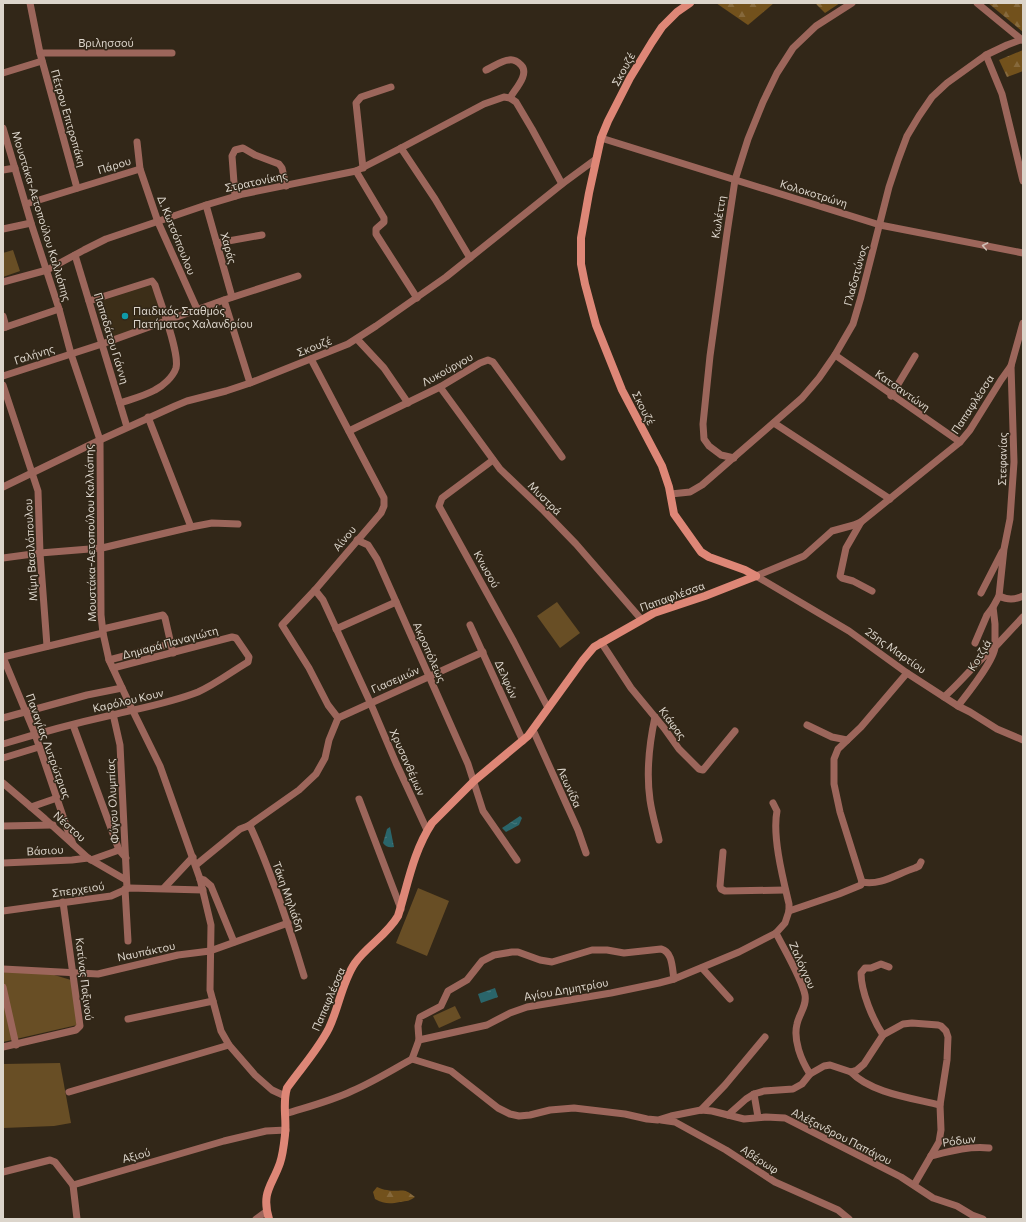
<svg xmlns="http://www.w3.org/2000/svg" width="1026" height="1222" viewBox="0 0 1026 1222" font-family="Commissioner,sans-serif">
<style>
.built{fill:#3c2e18}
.green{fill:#684e25}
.forest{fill:url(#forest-firs)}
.water{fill:url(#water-ripples)}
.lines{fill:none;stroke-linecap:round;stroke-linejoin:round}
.street{stroke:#9c665b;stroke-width:7}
.secondary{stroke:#de8777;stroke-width:8}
.oneway{stroke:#cfbfb5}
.culture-dot{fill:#0f9aa8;stroke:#322718;stroke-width:1.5}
.labels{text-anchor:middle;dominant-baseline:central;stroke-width:3;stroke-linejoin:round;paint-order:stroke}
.street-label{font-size:11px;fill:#dcd5cb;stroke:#322718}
.poi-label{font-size:11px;fill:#dcd5cb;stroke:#322718;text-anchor:start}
</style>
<defs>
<pattern id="forest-firs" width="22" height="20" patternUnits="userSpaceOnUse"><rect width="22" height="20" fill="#72511c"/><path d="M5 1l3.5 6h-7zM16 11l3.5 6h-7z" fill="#86693c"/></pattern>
<pattern id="water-ripples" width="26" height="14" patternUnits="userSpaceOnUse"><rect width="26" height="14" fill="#2a656a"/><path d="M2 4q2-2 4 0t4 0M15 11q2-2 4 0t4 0" fill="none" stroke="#487a7e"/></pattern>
</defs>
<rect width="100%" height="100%" fill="#322718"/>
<!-- built -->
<path class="built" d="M150 285 152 286 163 321 106 340 95 303Z"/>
<!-- green -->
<g class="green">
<path d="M13 250 20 271 3 277V253Z"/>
<path d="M557 602 580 633 560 648 537 616Z"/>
<path d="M418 888 449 901 427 956 396 943Z"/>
<path d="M3 971 51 974 71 980 77 1025 3 1042Z"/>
<path d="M455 1006 461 1018 439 1028 433 1016Z"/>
<path d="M60 1063 71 1123 54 1126 3 1128V1064Z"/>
</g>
<!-- forest -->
<g class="forest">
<path d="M716 3H774L748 25Z"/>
<path d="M815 3H840L825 13Z"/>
<path d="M988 3H1023V32Z"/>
<path d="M1023 50V71L1007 77 999 60Z"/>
<path d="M377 1187C380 1188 384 1190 387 1190 402 1193 402 1186 415 1197 410 1201 407 1201 400 1202 390 1204 384 1204 375 1199L373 1192Z"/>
</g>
<!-- water -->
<g class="water">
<path d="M520 816 522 818 519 825 506 832 502 828Z"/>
<path d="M390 827 394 847C389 848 386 847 383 843L387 829Z"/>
<path d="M495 988 498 997 481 1003 478 994Z"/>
</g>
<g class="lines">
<!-- street -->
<g class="street">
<path d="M30 3 40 53 77 188"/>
<path d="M977 3 1022 40"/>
<path d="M40 53H172"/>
<path d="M986 55 1002 94 1023 181"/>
<path d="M486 70C493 67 502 60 509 60 514 59 517 61 521 65 530 74 515 89 510 98"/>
<path d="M3 73 42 61"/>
<path d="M3 128 31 223 59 309 71 354 100 440 101 615 103 633 109 660 130 705 160 766 200 879 211 925 210 990 221 1031 229 1045 255 1075 272 1090 285 1096"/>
<path d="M601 138 880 225 1023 253"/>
<path d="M137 142 140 169 158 222 197 309"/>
<path d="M401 148 435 199 470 258"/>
<path d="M363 168 356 103 361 97 391 87"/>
<path d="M3 170 15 168"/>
<path d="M356 171 384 218V222L376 229V234L417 298"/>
<path d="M235 196 232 156 235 150 243 148 255 155 279 164 282 168 286 186"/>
<path d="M26 204 140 169"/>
<path d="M206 205 232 297"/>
<path d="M3 229 31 223"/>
<path d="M217 243 262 235"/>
<path d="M75 255 127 427"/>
<path d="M3 282 47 270 84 250 106 239 206 205 243 194 356 171 401 148 484 104 504 97 510 98 516 102 532 129 562 184"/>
<path d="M89 301 152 281 155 285C160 302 180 353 176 368 173 377 163 386 155 390 144 396 132 399 120 403"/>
<path d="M3 316 6 327"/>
<path d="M3 328 59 309"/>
<path d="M357 339 384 368 408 403"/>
<path d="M835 355 960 442"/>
<path d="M311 359 384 498V506L381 513 315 590 282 625 309 668 328 705 338 718"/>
<path d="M3 376 102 344 224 300"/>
<path d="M250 383 224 300 298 276"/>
<path d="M3 385 38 491 40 553 47 646"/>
<path d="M440 387 500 469 544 511 576 544 641 619"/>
<path d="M891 396 915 356"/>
<path d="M148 417 191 527"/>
<path d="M774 423 890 499"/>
<path d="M349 431 440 387 480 363 488 360 493 362 562 457"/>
<path d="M734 458 721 455 709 446 704 439 703 424 710 356 727 233 735 180 748 139 763 102 777 73 793 48 816 26 852 3"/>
<path d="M493 460 442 498 439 506 514 642 548 708"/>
<path d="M3 487 100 440 175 406 187 401 226 391 250 383 348 344 376 326 446 277 562 184 596 159"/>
<path d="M671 494 690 492 702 485 802 398 819 378 835 355 853 324 861 297 889 187 898 160 907 136 919 116 932 97 947 83 986 55 1007 45 1023 39"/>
<path d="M861 522 846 548 840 576 842 578 853 581 872 591"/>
<path d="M357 540 368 545 377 559 468 764 483 811 517 860"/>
<path d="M3 558 40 553 102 548 191 527 212 523 238 524"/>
<path d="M756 576 804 556 832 531 854 525 861 522 960 442 970 430 1001 380 1011 366"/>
<path d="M756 576 849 631 907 673 958 706 970 712 997 729 1023 740"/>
<path d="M315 590 323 600 370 702 396 763 427 830"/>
<path d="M981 593 1002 552"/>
<path d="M999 596C1008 600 1014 600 1023 596"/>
<path d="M470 625 523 741"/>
<path d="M103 629 163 615 165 618 173 653"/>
<path d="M336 629 396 602"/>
<path d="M601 642 631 688 664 728 679 749 699 769 703 770 735 731"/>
<path d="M975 643 987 615 993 607"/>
<path d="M3 657 35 734 68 831 73 844"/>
<path d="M3 657 103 633"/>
<path d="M109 660 170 644"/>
<path d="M944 697C962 681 976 662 995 647V624L993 607 999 596 1004 549 1010 519 1014 462 1011 366 1023 323"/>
<path d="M958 706C967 694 994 661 995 647L1023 617"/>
<path d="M113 714 120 745 127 888"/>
<path d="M655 717C649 745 646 772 650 800 652 814 656 827 659 840"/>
<path d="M3 718 87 695 122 688"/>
<path d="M338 718 483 652"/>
<path d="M73 725 119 850 126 858"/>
<path d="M807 725 832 737 847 740"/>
<path d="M533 730 578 830 586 853"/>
<path d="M3 744C39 733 76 723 112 715 141 708 170 703 198 692 216 684 231 672 248 662L249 657 236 638 232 637 113 668"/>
<path d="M3 758 39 747"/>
<path d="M3 783 45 819 88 858 126 880"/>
<path d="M359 799 401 909"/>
<path d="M31 807 57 798"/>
<path d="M3 826 53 825"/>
<path d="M248 826 251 828C273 876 289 926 304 976"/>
<path d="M723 852 720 886 721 889 725 891 785 890"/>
<path d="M91 860 119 850"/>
<path d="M3 863 72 860 88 858"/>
<path d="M196 865 240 829 248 826 299 790 316 774 325 758 329 740 338 718"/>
<path d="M200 879 204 880 211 886 234 942"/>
<path d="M862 882 840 812 834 784V759L838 749 861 727 907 673"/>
<path d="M862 882C881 886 898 873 915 868L919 866 921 862"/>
<path d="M164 888 193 857"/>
<path d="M125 889 128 941"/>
<path d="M3 911 111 896 129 888 203 890"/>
<path d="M789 911 839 894 861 885 862 882"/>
<path d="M776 933C784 949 802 979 805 995 807 1006 799 1014 797 1024 793 1040 801 1060 810 1074"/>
<path d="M702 968 730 999"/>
<path d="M3 969 98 974 178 955 210 951 288 923"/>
<path d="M3 987 16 1045"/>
<path d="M128 1019 213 1001"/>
<path d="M883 1035C873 1020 861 992 861 973L865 968H871L881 964 889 967"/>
<path d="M419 1040 418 1026 420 1017 441 1006 448 991 467 980 482 961 494 955 512 952H518L540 960 552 962 592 950H607L624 953 661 949C673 952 672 968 674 979"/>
<path d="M3 1047 76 1030 80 1026 63 902"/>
<path d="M412 1059 451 1071 498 1108 510 1114 519 1116 530 1115 550 1110 574 1108 625 1114 647 1119 658 1120 671 1116 701 1110 712 1111 744 1119 766 1117 785 1118 901 1177 933 1198 957 1206 972 1215 983 1219"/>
<path d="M851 1072C871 1093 912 1098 940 1105"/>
<path d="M69 1092 229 1045"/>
<path d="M754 1094 758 1117"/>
<path d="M701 1110 725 1085 765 1037"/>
<path d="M285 1114C307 1107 331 1101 352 1091 373 1082 392 1070 412 1059L419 1040 487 1025 510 1013 527 1007 611 993 659 983 674 979 739 952 776 933 785 923 789 911V904C783 879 772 836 777 811L773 803"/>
<path d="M728 1115 746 1099 754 1094 764 1091 793 1089 802 1084 810 1074 824 1066 830 1065 851 1072 857 1070 864 1064 883 1035 903 1024 912 1023 938 1025 941 1026 946 1031 948 1037 947 1060 940 1105 941 1130 939 1142 914 1185"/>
<path d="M661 1120 675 1122 726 1150 775 1182 838 1210 849 1219"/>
<path d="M931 1156C951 1151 969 1146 989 1148"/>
<path d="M3 1172 50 1160 55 1162 73 1185"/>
<path d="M73 1185 224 1141 266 1131 286 1130"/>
<path d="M73 1185 77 1219"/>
<path d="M256 1219 267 1211"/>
</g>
<!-- secondary -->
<g class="secondary">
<path d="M690 3 677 12 662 27 652 42 630 78 608 121 601 138 589 193 581 238V264L585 284 596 325 622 390 662 466 669 487 674 514 701 552 709 557 745 570 756 576"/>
<path d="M269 1219C261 1192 272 1186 280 1163 283 1154 284 1144 285 1135 287 1119 282 1104 287 1088 301 1068 318 1050 329 1028 339 1007 342 982 355 963 367 946 387 935 398 916 408 884 413 852 432 823L474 781 528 736 583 660 594 647 654 613 705 596 756 576"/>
</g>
</g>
<!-- one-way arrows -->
<defs><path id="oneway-chevron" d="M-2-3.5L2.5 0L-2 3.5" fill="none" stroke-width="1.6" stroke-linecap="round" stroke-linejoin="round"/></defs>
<use class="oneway" href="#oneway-chevron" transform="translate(985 246) rotate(-169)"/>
<!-- markers -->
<circle class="culture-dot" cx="125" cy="316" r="4"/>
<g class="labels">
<!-- street labels -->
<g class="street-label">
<text x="106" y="42">Βριλησσού</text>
<text transform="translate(623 69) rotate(-61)">Σκουζέ</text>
<text transform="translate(69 118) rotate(74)">Πέτρου Επιτροπάκη</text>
<text transform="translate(114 165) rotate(-17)">Πάρου</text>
<text transform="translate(256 181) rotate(-12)">Στρατονίκης</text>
<text transform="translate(814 193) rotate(17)">Κολοκοτρώνη</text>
<text transform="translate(42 216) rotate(73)">Μουστάκα-Αετοπούλου Καλλιόπης</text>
<text transform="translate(718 217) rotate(-81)">Κωλέττη</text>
<text transform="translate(177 235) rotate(68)">Δ. Κωτσόπουλου</text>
<text transform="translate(229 248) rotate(74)">Χαράς</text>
<text transform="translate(855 275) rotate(-75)">Γλαδστώνος</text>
<text transform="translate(112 338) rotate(73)">Παπαδάτου Γιάννη</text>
<text transform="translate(314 346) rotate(-21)">Σκουζέ</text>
<text transform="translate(34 354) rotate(-18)">Γαλήνης</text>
<text transform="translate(447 369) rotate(-29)">Λυκούργου</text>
<text transform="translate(903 390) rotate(35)">Κατσαντώνη</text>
<text transform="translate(972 404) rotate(-57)">Παπαφλέσσα</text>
<text transform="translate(644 408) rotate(63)">Σκουζέ</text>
<text transform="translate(1002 459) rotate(-89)">Στεφανίας</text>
<text transform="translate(545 498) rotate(45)">Μυστρά</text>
<text transform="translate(90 533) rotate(-91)">Μουστάκα-Αετοπούλου Καλλιόπης</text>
<text transform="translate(344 538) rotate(-50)">Αίνου</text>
<text transform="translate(30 550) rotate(-93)">Μίμη Βασιλόπουλου</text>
<text transform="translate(487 569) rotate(61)">Κνωσού</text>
<text transform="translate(672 596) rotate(-20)">Παπαφλέσσα</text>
<text transform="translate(170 642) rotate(-15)">Δημαρά Παναγιώτη</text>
<text transform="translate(896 650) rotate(35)">25ης Μαρτίου</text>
<text transform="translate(430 652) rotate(66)">Ακροπόλεως</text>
<text transform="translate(979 655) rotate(-59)">Κοτζιά</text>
<text transform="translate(395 679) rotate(-24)">Γιασεμιών</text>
<text transform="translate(507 679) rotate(66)">Δελφών</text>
<text transform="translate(128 700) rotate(-13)">Καρόλου Κουν</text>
<text transform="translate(673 723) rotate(53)">Κιάφας</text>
<text transform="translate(49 746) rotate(70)">Παναγίας Λυτρώτριας</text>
<text transform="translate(408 762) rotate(66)">Χρυσανθέμων</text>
<text transform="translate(570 787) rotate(66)">Λεωνίδα</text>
<text transform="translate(112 801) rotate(-93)">Φύγου Ολυμπίας</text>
<text transform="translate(70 826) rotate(42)">Νέστου</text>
<text transform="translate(45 850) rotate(-3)">Βάσιου</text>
<text transform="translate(78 889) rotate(-8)">Σπερχειού</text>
<text transform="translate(289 896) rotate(70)">Τάκη Μηλιάδη</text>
<text transform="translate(146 951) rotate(-12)">Ναυπάκτου</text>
<text transform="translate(803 965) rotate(66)">Ζαλόγγου</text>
<text transform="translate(85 979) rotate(83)">Κατίνας Παξινού</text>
<text transform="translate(566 989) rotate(-10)">Αγίου Δημητρίου</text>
<text transform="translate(328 999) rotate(-67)">Παπαφλέσσα</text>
<text transform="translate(842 1136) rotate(27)">Αλέξανδρου Παπάγου</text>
<text transform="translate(959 1140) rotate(-8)">Ρόδων</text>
<text transform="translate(136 1155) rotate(-15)">Αξιού</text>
<text transform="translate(760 1159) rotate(33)">Αβέρωφ</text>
</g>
<!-- poi labels -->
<g class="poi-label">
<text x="133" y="310">Παιδικός Σταθμός<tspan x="133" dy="13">Πατήματος Χαλανδρίου</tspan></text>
</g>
</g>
<!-- border -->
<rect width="1026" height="1222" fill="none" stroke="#dcd5cb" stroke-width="8"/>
</svg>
